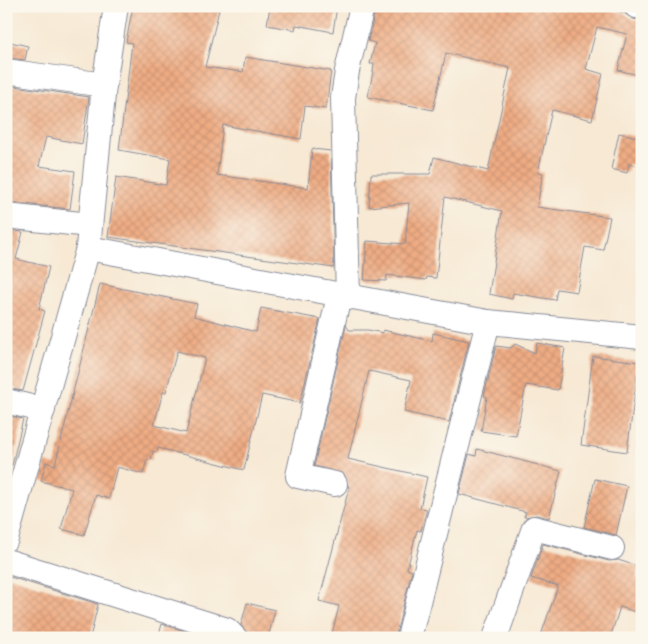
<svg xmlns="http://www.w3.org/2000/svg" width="648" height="644" viewBox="0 0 648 644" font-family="'Sorts Mill Goudy',serif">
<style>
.building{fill:url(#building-cross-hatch);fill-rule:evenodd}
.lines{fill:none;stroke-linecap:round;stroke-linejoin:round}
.minor-casing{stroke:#898c99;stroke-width:26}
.minor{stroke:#fff;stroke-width:24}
</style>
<defs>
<pattern id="building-cross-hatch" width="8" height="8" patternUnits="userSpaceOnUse" patternTransform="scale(1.25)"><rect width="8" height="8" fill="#efac83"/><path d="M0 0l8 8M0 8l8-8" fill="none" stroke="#cc9474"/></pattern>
</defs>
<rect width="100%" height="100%" fill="#fbf7ec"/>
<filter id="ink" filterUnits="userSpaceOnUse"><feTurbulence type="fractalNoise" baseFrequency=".02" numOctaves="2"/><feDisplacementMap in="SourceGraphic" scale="10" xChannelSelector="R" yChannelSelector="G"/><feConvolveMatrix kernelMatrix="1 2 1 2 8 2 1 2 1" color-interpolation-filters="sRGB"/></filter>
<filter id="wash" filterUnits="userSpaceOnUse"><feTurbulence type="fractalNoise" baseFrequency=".0096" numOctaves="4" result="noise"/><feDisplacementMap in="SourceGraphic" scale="20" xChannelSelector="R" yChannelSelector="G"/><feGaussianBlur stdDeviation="1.12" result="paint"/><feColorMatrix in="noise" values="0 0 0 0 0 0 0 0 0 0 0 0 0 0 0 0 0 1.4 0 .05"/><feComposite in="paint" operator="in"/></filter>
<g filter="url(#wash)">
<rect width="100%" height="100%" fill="#f7e9d4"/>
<g id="blocks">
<!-- building -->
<g class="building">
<path d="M133 6H205L219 10 205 67 243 72 245 57 331 71 326 109 305 106 301 139 223 125 217 175 308 188 312 149 331 151 334 268 108 237 116 177 166 185 170 159 119 150 132 43 126 42Z"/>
<path d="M270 6H337L333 32 296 25 295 30 267 25Z"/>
<path d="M376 6H599L624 13 633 19 642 20V76L618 70 627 34 597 27 586 69 603 74 592 120 552 110 538 172 543 173 537 207 610 217 603 250 585 247 577 292 557 289 555 300 513 293 512 299 489 294 502 211 445 197 436 278 427 277 426 280 387 275 386 281 364 280 367 241 405 244 409 203 369 207 371 174H430L434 157 488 171 510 68 446 53 433 110 368 97 373 72 374 64H370L375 43 368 41Z"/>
<path d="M6 41 28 46 25 60 6 58Z"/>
<path d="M7 85 89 97 82 144 46 137 39 166 75 171 70 209 6 202Z"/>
<path d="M619 133 642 138V167L629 164 627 173 611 169Z"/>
<path d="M6 230 23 232 16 259 49 267 39 309 45 311 23 391 6 388Z"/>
<path d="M100 284 197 304 194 316 256 332 261 308 320 319 300 403 262 395 244 470 158 448 157 452 153 451 151 460 147 459 143 474 117 467 109 499 96 495 84 535 61 529 72 489 41 481 46 462 55 465ZM177 351 205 358 186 433 154 425 163 392H166Z"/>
<path d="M346 325 349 330H368L383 333V330L432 341 433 333 469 341 449 422 404 412 411 380 369 371 348 459 427 477 420 508 427 509 421 531 417 530 407 569 412 571 395 638H345L332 634 339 606 319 601 349 488 344 474 314 466Z"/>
<path d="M537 343 565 348 558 390 526 385 516 436 481 431 487 397 484 396 496 346 511 348 515 344 535 353Z"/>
<path d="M593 356 639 362 627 452 581 445Z"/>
<path d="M6 415 23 419 12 465H6Z"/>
<path d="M477 449 561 471 549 518 537 515 524 517 526 512 459 494 469 454 476 456Z"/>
<path d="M595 479 627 486 616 535 584 527Z"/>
<path d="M543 544 609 561 618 560 640 567 636 578H642V614L620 607 610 638H540L558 586 531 578Z"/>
<path d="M10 577 98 604 90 638H6V593Z"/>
<path d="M247 603 275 610 268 638H248L241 625Z"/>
<path d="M162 624 206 638H158Z"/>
</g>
</g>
</g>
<g filter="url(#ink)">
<use href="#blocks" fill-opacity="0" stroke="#898c99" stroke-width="1"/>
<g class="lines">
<!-- minor casing -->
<g class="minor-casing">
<g id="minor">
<path d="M636 6 642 7"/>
<path d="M6 71 104 85"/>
<path d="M6 216 90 225"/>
<path d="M88 248 488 322 642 337"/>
<path d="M348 298 343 98 347 71 362 6"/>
<path d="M6 401 43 410"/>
<path d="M335 484 298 476 339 296"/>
<path d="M6 539 88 248 104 85 116 6"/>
<path d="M6 561 227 630 235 638"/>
<path d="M409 638 488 322"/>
<path d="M495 638 534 528 612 548"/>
</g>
</g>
<!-- minor -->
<use href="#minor" class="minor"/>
</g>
</g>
<!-- margin -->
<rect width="648" height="644" fill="none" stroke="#fbf7ec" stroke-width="25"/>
</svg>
